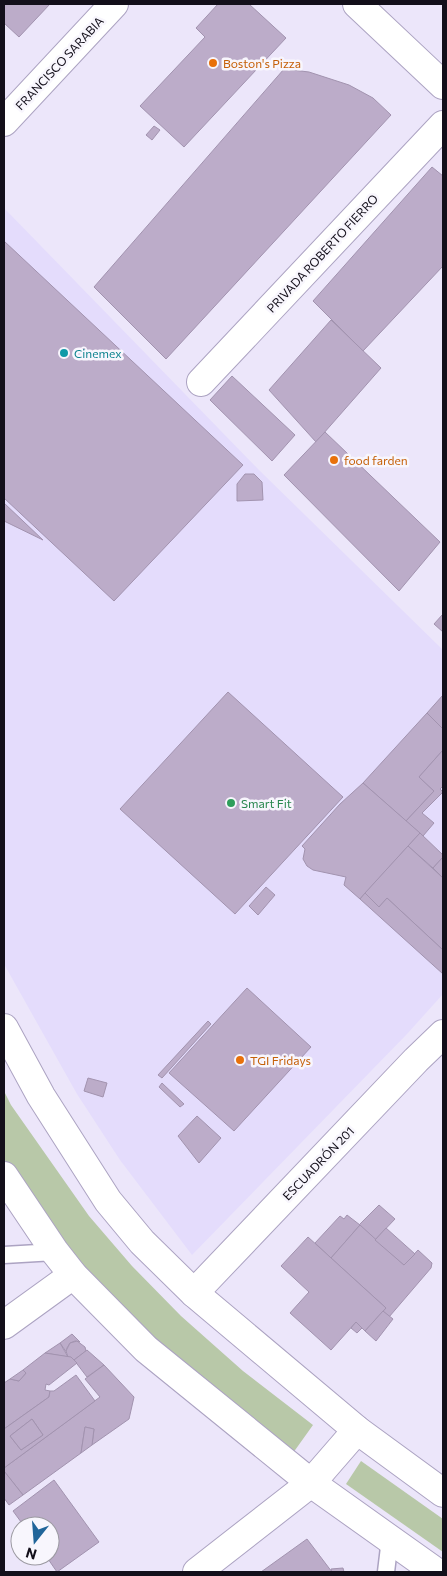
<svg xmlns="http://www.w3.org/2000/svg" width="447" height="1576" viewBox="0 0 447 1576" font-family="Commissioner,sans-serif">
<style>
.built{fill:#e4dcfc}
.green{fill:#b8c8a8}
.building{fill:#bcacc9;stroke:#a293af;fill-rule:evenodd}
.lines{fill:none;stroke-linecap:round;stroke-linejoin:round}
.service-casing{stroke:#aca3c2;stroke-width:19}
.minor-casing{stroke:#aca3c2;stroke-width:30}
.tertiary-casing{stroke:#aca3c2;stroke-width:30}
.secondary-casing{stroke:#aca3c2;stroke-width:30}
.primary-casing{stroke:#aca3c2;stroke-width:30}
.service{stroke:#fff;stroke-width:16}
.minor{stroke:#fff;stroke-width:28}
.tertiary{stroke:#fff;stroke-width:28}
.secondary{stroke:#fff;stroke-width:28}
.primary{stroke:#fff;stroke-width:28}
.food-dot{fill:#e8710a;stroke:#f8f6fd;stroke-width:2}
.culture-dot{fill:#0f9aa8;stroke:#f8f6fd;stroke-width:2}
.leisure-dot{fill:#2e9e5b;stroke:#f8f6fd;stroke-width:2}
.labels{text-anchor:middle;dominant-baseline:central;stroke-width:5;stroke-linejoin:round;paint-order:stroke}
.street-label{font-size:12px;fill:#130f1a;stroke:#f8f6fd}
.food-label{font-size:12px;fill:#c56008;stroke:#f8f6fd;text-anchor:start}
.culture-label{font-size:12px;fill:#0d838f;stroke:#f8f6fd;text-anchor:start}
.leisure-label{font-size:12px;fill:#27864d;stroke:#f8f6fd;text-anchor:start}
</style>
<rect width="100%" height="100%" fill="#ece6fa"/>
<!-- built -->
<path class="built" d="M4 208 259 470 443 650V994L407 1034 192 1255 120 1160 77 1094 4 964Z"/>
<!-- green -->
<g class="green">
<path d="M4 1091 11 1105 89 1216 132 1266 181 1316 243 1371 313 1425 293 1453 151 1339 99 1289 4 1159Z"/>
<path d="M361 1461 443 1519V1552L346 1484Z"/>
</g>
<!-- building -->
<g class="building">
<path d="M4 4H50L19 37 4 23Z"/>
<path d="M218 4H249L286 38 184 147 140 106 205 37 196 28Z"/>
<path d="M284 69 309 72 349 85 373 98 391 115 166 359 94 287Z"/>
<path d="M154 126 160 130 152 140 146 135Z"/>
<path d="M432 167 443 176V266L363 351 313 301Z"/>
<path d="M4 241 243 465 114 601 4 498Z"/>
<path d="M331 320 381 368 316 442 269 390Z"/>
<path d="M232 376 295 435 272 461 210 400Z"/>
<path d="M325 432 440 542 399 591 284 475Z"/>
<path d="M245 474H254L262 482 263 500 237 501V484Z"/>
<path d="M4 503 43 540 4 521Z"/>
<path d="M443 614V632L434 624Z"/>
<path d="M228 692 343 797 235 914 120 809Z"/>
<path d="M443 695V729L427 713Z"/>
<path d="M427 713 443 729V750L419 777 434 791 406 821 363 783Z"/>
<path d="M443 750V786L440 789 443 792 422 813 434 823 423 836 406 821 434 791 419 777Z"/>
<path d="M363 783 420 833 360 899 344 885 346 877 313 870 307 866 303 859 305 849 302 846 340 804Z"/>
<path d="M420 833 443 855V857L433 868 408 846Z"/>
<path d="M408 846 443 878V950L387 898 379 907 365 893Z"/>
<path d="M443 857V878L433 868Z"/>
<path d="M266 887 275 895 258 915 249 906Z"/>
<path d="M365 893 379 907 387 898 443 950V974L360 899Z"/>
<path d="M247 988 311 1047 234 1131 169 1073Z"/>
<path d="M208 1021 211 1024 162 1078 158 1075Z"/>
<path d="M88 1078 107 1083 103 1097 84 1091Z"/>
<path d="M162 1083 184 1104 180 1107 159 1087Z"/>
<path d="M197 1116 221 1138 199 1163 178 1136Z"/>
<path d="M379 1205 395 1219 375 1240 359 1225Z"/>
<path d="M347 1215 360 1225 331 1258 315 1243 340 1216 344 1219Z"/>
<path d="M360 1225 404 1265 418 1250 432 1263 431 1268 389 1317 383 1311 386 1308 331 1258Z"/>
<path d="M386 1228 415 1254 404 1265 375 1240Z"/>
<path d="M308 1237 386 1308 365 1331 356 1322 331 1350 290 1313 309 1292 281 1266Z"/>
<path d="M383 1311 393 1319 376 1341 365 1331Z"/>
<path d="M356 1322 362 1328 357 1333 351 1328Z"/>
<path d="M72 1334 80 1342 75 1341 70 1343 67 1348V1353L60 1343Z"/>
<path d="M77 1341 85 1347 86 1351 74 1360 68 1357 66 1351 70 1343Z"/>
<path d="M60 1343 68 1357 45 1353Z"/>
<path d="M87 1350 104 1365 87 1377 74 1360Z"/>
<path d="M45 1353 71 1357 77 1363 49 1385 46 1384 45 1390 50 1391 49 1397 4 1429V1383L10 1379 19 1381 26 1373 23 1370Z"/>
<path d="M104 1365 134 1397 129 1419 92 1445 94 1429 85 1427 81 1453 23 1495 4 1471V1468L100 1397 85 1379Z"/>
<path d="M23 1370 26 1373 19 1381 10 1379Z"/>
<path d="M76 1375 95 1401 4 1468V1429L49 1397 50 1391H54ZM32 1419 43 1435 21 1450 10 1436Z"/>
<path d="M32 1419 43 1435 21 1450 10 1436Z"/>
<path d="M85 1427 94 1429 92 1445 81 1453Z"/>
<path d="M4 1471 23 1495 9 1505 4 1498Z"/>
<path d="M54 1480 99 1542 57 1572 46 1556H50V1526H24L13 1511Z"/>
<path d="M307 1539 332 1572H261Z"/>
<path d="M343 1568 344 1572H332L331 1569Z"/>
</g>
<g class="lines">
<!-- service casing -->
<g class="service-casing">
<g id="service">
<path d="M4 1255 55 1252"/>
<path d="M386 1572 390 1539"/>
</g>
</g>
<!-- minor casing -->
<g class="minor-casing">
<g id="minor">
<path d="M201 382 443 125"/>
<path d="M4 1325 73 1275"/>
<path d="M197 1572 311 1483 357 1430"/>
</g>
</g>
<!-- tertiary casing -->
<g class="tertiary-casing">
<g id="tertiary">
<path d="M4 122 114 4"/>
<path d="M194 1293 416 1060 443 1034"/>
</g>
</g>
<!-- secondary casing -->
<g class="secondary-casing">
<g id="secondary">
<path d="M4 1028 41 1096 108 1201 142 1242 194 1293 357 1430 443 1493"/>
<path d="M4 1176 55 1252 73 1275 146 1349 311 1483 436 1572"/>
</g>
</g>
<!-- primary casing -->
<g class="primary-casing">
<path id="primary" d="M357 4 443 85"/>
</g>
<!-- service -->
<use href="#service" class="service"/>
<!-- minor -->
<use href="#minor" class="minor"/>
<!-- tertiary -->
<use href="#tertiary" class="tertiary"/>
<!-- secondary -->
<use href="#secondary" class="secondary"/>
<!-- primary -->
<use href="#primary" class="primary"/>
</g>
<!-- markers -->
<g class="food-dot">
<circle cx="213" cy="63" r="5"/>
<circle cx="334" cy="460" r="5"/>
<circle cx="240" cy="1060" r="5"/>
</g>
<circle class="culture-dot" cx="64" cy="353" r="5"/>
<circle class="leisure-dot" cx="231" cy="803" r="5"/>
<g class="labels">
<!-- street labels -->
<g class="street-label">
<text transform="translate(59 63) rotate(-47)">FRANCISCO SARABIA</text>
<text transform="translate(322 253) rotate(-47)">PRIVADA ROBERTO FIERRO</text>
<text transform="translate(318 1163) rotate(-46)">ESCUADRÓN 201</text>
</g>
<!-- food labels -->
<g class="food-label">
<text x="223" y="63">Boston's Pizza</text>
<text x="344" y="460">food farden</text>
<text x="250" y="1060">TGI Fridays</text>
</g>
<!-- culture labels -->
<g class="culture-label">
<text x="74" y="353">Cinemex</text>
</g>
<!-- leisure labels -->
<g class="leisure-label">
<text x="241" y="803">Smart Fit</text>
</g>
</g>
<!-- border -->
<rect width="447" height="1576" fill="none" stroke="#130f1a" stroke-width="10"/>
<!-- north arrow -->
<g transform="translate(35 1541) rotate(197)"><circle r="24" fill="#f8f6fd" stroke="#9c9aa2"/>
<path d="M0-4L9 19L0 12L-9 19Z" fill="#21659a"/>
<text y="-8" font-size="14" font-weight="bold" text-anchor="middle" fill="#130f1a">N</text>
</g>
</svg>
